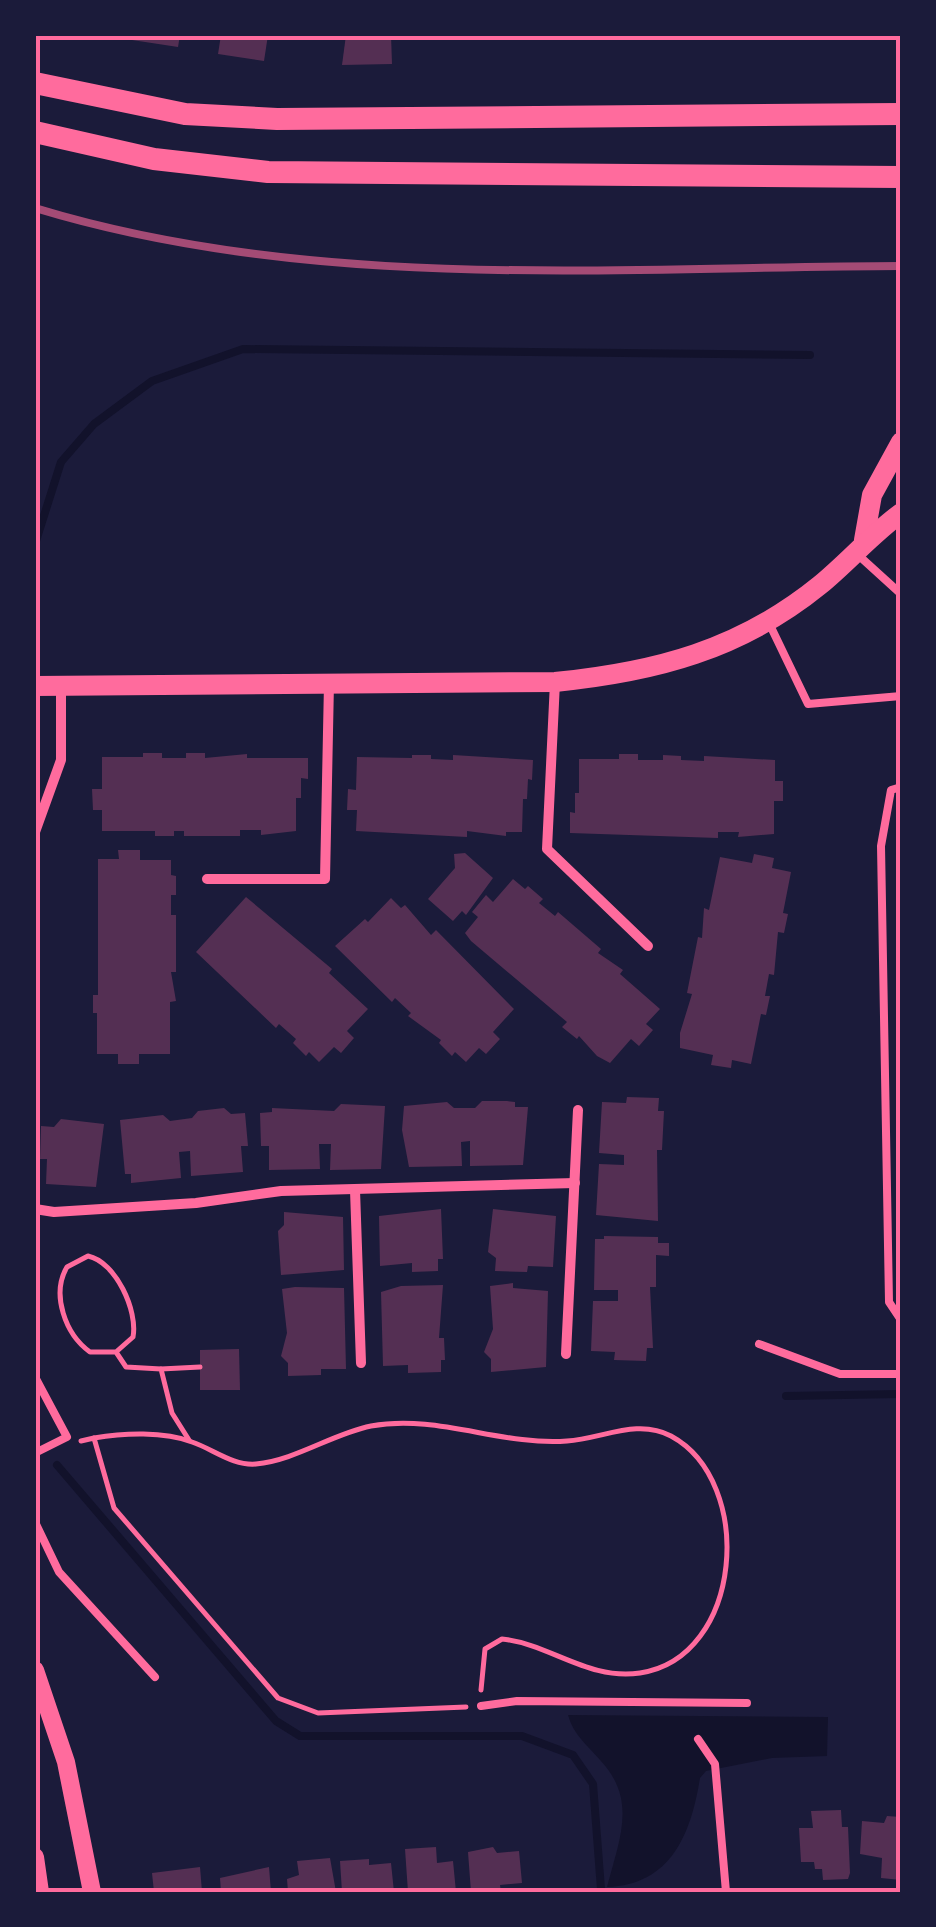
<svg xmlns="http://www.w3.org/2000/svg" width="936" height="1927" viewBox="0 0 936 1927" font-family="Signika,sans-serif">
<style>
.water{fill:#12122b}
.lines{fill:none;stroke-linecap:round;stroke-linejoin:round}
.stream{stroke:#12122b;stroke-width:8}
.building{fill:#542f53}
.path{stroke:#ff6b9d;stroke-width:5}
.service{stroke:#ff6b9d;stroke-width:8}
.minor{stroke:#ff6b9d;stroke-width:10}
.tertiary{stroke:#ff6b9d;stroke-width:18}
.secondary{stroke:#ff6b9d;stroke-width:20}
.primary{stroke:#ff6b9d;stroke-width:22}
.rail{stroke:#a44b75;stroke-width:8}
.neatline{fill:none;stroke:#ff6b9d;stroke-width:4}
</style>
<rect width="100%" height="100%" fill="#1b1b3a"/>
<!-- water -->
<path class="water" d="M568 1715 828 1717 827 1756 772 1758 706 1771 700 1778C691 1834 671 1885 607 1887 619 1840 638 1800 600 1760 587 1745 573 1734 568 1715Z"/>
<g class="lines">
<!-- stream -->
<g class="stream">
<path d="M35 544 61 462 94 424 152 381 243 349 810 355"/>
<path d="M786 1396 901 1394"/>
<path d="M35 1434 36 1435"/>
<path d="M57 1465 276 1721 300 1736H522L573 1755 593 1784 601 1889"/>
</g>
</g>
<!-- building -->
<g class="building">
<path d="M133 35H180L178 47 132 40Z"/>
<path d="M221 35H268L264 61 218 54Z"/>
<path d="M346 35H391L392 64 342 65Z"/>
<path d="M143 753H162V758H186V753H205V758L247 754V758H308V779L301 778V798H296V831L261 835V830H240V836H184V831H174V836H155V831H102V810H93L92 789H102V757H143Z"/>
<path d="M619 754H638V760H663V755L681 756V760L704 761V756L775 760V781H783V801H774V834L738 837 739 832H718V838L570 833V812L575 813V793H579V759H619Z"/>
<path d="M412 755H431V759L453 760V755L533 760 532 780 528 779 527 799H523L522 832H506V836L467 831V837L356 831 357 810H347L348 789 356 790 357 757 412 758Z"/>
<path d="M118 850H140V860H171V875L176 876V895H171V915H176V972H171L176 1001 170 1002V1054H139V1064H118V1054H97V1013H93V995H98V859H119Z"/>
<path d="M465 853 493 878 466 915 462 911 453 921 428 899 455 868 454 854Z"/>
<path d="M754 854 774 858 772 868 791 872 783 913 788 914 784 933 778 932 774 975 769 974 765 996H770L766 1015 761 1014 751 1064 732 1060 731 1068 711 1065 713 1055 680 1048V1033L692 994 687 993 698 937 702 938 704 908 709 910 720 857 752 863Z"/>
<path d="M513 879 525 889 528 886 543 899 539 903 555 916 558 912 601 949 598 953 623 970 620 974 660 1009 646 1024 653 1030 639 1046 631 1039 610 1063 597 1056 579 1036 577 1039 562 1027 567 1022 471 941 465 933 478 917 472 912 486 895 493 902Z"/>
<path d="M246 897 332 969 329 973 368 1009 347 1031 354 1038 341 1053 334 1047 319 1062 309 1052 306 1056 293 1043 296 1039 279 1024 276 1028 196 952Z"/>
<path d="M391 898 401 908 405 905 431 935 436 930 514 1009 493 1032 500 1039 486 1054 479 1048 466 1062 455 1052 452 1056 439 1043 441 1040 408 1016 411 1013 395 998 392 1002 335 946 365 919 368 922Z"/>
<path d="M627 1097 659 1098 658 1111H664L662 1150H657L658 1221 596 1215 599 1164 624 1165V1155L599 1153 602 1102 626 1103Z"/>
<path d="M482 1101H507L515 1102V1107H528L523 1165 470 1166V1141L461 1142 462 1166 409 1167 402 1130 404 1106 447 1102 454 1108H475Z"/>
<path d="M341 1104 385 1106 381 1169 330 1170 331 1144H319L320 1169 269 1170V1146H261L260 1113 272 1112V1108L334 1111Z"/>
<path d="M224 1108 231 1114 245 1113 248 1146H241L243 1172 191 1176 190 1151 179 1152 181 1178 131 1183V1174H125L120 1120 163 1115 170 1121 192 1118 198 1111Z"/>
<path d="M61 1119 104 1124 96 1187 46 1184 47 1159H40L41 1126 54 1127Z"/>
<path d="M441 1209 443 1259H438V1271L412 1272V1263L380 1266 379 1216Z"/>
<path d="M493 1209 556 1216 553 1267 528 1266 527 1272 495 1271 496 1258 488 1252Z"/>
<path d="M284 1212 343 1217 344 1270 281 1275 278 1231 284 1225Z"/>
<path d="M604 1236 658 1237V1243H669V1256L656 1255V1287H650L653 1348H647L646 1361 614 1360 615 1352 591 1351 593 1301H618V1290H594L595 1239H604Z"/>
<path d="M513 1283V1288L548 1291 546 1367 491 1372V1359L484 1352 493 1329 490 1286Z"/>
<path d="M443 1285 439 1338H444L445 1360H441V1372L408 1373V1365L383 1366 381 1292 401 1286Z"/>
<path d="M295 1287 344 1288 346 1369H321V1375L288 1376V1363L281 1356 287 1333 282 1289Z"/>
<path d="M239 1349 240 1390H200V1350Z"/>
<path d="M841 1810 842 1827H848L850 1873 848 1879 823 1880 822 1869H815L814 1862H801L799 1828H813L811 1811Z"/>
<path d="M887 1816 901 1817V1880L881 1878 882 1858 860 1854 862 1821 884 1823Z"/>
<path d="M436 1847 437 1863 453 1861 456 1892H408L405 1849Z"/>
<path d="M493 1847 497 1853 519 1851 522 1883 500 1885 501 1892H471L468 1852Z"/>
<path d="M330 1858 336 1892H288L287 1879 299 1875 297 1861Z"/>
<path d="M369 1859V1865L391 1863 394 1892H342L340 1861Z"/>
<path d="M200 1867 202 1892H154L152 1873Z"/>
<path d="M269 1867 271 1892H221L220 1878Z"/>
</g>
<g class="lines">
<!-- path -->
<g class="path">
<path d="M116 1352 133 1337C138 1311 116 1262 88 1256L67 1267C51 1294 65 1334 90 1352H116L126 1367 161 1369 172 1413 189 1440"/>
<path d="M161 1369 200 1367"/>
<path d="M94 1438C123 1433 164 1431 192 1442 213 1449 233 1466 256 1464 296 1460 332 1434 371 1426 438 1414 501 1446 567 1441 602 1439 637 1418 671 1436 756 1482 743 1658 640 1673 589 1681 550 1644 502 1639L485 1649 481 1690"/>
<path d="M81 1441 94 1438 114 1508 278 1698 318 1713 466 1707"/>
</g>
<!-- service -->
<g class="service">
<path d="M857 554 901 594"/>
<path d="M769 623 808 704 901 696"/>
<path d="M901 787 891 790 881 846 889 1302 901 1320"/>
<path d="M759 1344 840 1374H901"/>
<path d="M35 1377 67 1437 35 1453"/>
<path d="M35 1522 59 1572 155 1677"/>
<path d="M481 1706 517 1701 747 1703"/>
<path d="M698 1739 715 1764 726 1892"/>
</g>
<!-- minor -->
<g class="minor">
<path d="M555 682 547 849 648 946"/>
<path d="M35 832 61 760V686"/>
<path d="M207 879H325L329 683"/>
<path d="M355 1190 361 1363"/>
<path d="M35 1209 54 1212 196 1203 281 1191 575 1183"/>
<path d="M566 1354 578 1110"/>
</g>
<!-- tertiary -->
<g class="tertiary">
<path d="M35 1670 66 1762 92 1892"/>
<path d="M35 1857 40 1892"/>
</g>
<!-- secondary -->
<g class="secondary">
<path d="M864 540 872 495 901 442"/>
<path d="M35 686 555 682C655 672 740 650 820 585 848 562 871 535 901 513"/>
</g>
<!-- primary -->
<g class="primary">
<path d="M35 83 185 114 277 119 901 114"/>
<path d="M35 132 154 159 268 172 901 177"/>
</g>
<!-- rail -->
<path class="rail" d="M35 208C314 293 614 267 901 266"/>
</g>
<!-- border -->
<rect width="936" height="1927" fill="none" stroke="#1b1b3a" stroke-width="75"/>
<rect x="38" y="38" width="860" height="1852" class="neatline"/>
</svg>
